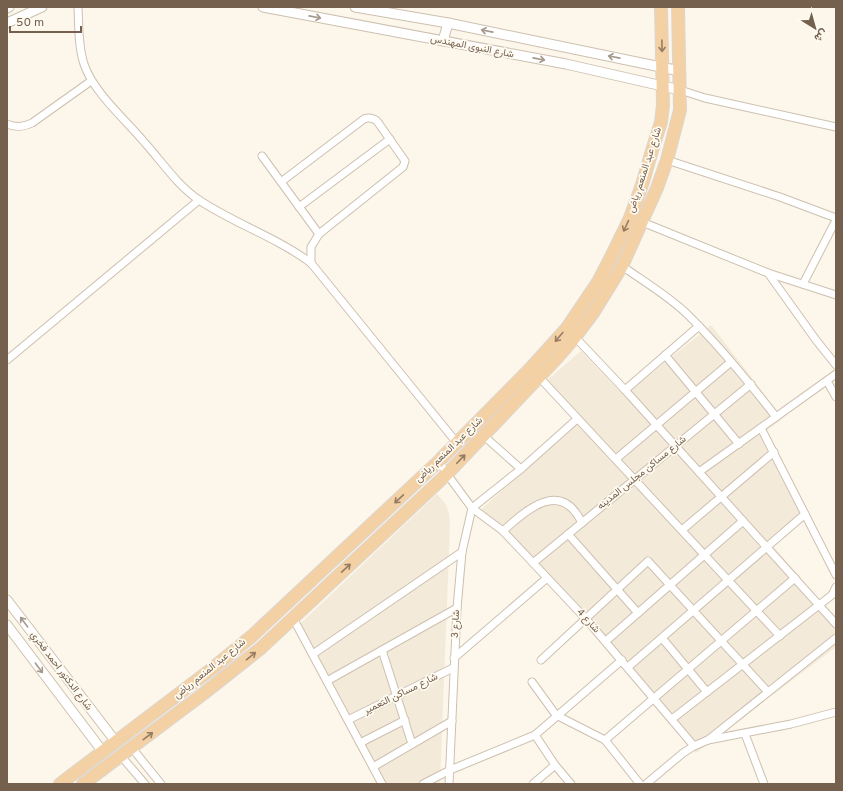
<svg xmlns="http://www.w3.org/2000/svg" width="843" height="791" viewBox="0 0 843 791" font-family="Overpass,Vazirmatn,sans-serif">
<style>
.residential{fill:#f3ead9}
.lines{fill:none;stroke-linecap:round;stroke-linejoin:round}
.minor-casing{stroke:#cdc0b0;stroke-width:9}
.tertiary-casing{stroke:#cdc0b0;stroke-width:11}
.trunk-casing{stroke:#dbd6d1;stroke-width:14}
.minor{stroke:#fff;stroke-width:7}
.tertiary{stroke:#fff;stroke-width:9}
.trunk{stroke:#f4d1a5;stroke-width:12}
.oneway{stroke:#a5988c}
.oneway2{stroke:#957c64}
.labels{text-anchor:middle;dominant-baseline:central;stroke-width:3.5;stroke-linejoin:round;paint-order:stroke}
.street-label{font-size:10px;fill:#75604e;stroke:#fefaf0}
</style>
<rect width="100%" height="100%" fill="#fcf7ea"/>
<!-- residential -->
<g class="residential">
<path d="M711 325 783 418 766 431 810 514 773 546 836 619V647L696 753 593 633 501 534 477 513 581 419 546 381 581 351 624 396Z"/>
<path d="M437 494 445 503 449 513 450 525 440 784H377L295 631 302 622Z"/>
</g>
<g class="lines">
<!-- minor casing -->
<g class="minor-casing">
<g id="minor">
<path d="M78 7C79 26 78 46 84 64 93 92 126 120 145 143 163 163 177 185 199 200 235 224 276 237 311 263L457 443"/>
<path d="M680 90 705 98 836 127"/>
<path d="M7 124C16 128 23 127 32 123L91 81"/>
<path d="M262 156 319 234"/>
<path d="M667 160 780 197 836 218"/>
<path d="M281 182 364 119C369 117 373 118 377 121L405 161 403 167 319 234 311 247V263"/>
<path d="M299 207 390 139"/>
<path d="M642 222 768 273 836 295"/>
<path d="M622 266C643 281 667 295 686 313 719 345 748 381 776 417"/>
<path d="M768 273 816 340 836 365"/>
<path d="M803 284 836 220"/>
<path d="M575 337 625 390 836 624"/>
<path d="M665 355 739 444"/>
<path d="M7 360 199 200"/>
<path d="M539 377 780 636"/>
<path d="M827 381 836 397"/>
<path d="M625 390 699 326"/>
<path d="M577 419 521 469 472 508 503 531 586 619 694 746"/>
<path d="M761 428 836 575"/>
<path d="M484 436 521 469"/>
<path d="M616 459 731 362"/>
<path d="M439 461 447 474 472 508 462 552 457 608 449 784"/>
<path d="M699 472 836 374"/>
<path d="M682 530 774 452"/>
<path d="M503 531C527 509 561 479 582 523"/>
<path d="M568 534 638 613"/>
<path d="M533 563 751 384"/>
<path d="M293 618 382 784"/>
<path d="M662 638 707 692"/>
<path d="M606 641 743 521"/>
<path d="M382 650 412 744"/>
<path d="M313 654 462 552"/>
<path d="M454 658 547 578"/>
<path d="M541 660 648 561 768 692"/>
<path d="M628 667 805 514"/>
<path d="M327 681 457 608"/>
<path d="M532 682 556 715 605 740 640 784"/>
<path d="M672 719 832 595 836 587"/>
<path d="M348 720 453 668"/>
<path d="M745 734 764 784"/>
<path d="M535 735 555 765 571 784"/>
<path d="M605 740 795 578"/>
<path d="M708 740 836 638"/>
<path d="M360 743 405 720"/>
<path d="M132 748 161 784"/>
<path d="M121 756 145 784"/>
<path d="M373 767 452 721"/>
<path d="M423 784 450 770 535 735 622 660"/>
<path d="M533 784 555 765"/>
<path d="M646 784 683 753 694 746 708 740 791 724 836 712"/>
</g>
</g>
<!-- tertiary casing -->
<g class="tertiary-casing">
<g id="tertiary">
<path d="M263 7 566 64 680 90"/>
<path d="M355 7 448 23 680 71"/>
<path d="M7 8 9 7"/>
<path d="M7 23 42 7"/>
<path d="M443 41 448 23"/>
<path d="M7 600 116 742"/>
<path d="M7 625 103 752"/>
</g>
</g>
<!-- trunk casing -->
<g class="trunk-casing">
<g id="trunk">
<path d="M60 784 213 668 252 636 439 461 530 369 567 328 598 282 611 257 630 218 642 185 651 154 661 122 663 105 661 7"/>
<path d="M83 784 203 694 261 648 447 474 557 358 575 337 593 313 622 266 657 188 667 160 680 110 678 7"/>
</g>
</g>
<!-- minor -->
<use href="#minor" class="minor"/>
<!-- tertiary -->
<use href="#tertiary" class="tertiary"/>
<!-- trunk -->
<use href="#trunk" class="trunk"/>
</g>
<!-- one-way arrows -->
<defs><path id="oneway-shaft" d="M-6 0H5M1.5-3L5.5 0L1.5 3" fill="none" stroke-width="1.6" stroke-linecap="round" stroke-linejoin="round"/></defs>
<g class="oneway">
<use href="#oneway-shaft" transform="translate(315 17) rotate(11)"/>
<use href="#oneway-shaft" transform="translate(487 31) rotate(-169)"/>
<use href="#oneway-shaft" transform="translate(614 57) rotate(-169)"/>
<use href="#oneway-shaft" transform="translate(539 59) rotate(11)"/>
<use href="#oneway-shaft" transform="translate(24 622) rotate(-127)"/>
<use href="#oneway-shaft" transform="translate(39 668) rotate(53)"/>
</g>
<g class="oneway2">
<use href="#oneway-shaft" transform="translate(662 46) rotate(89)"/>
<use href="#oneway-shaft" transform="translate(626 226) rotate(115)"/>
<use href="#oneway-shaft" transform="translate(559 337) rotate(130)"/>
<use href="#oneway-shaft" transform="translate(461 459) rotate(-46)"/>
<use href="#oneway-shaft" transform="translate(399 499) rotate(137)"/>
<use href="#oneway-shaft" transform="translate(346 568) rotate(-43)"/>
<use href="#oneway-shaft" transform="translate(251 656) rotate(-39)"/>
<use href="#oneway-shaft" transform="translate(148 736) rotate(-37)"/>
</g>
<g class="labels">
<!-- street labels -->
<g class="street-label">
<text transform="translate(472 47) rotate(11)">شارع النبوى المهندس</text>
<text transform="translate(645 170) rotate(-72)">شارع عبد المنعم رياض</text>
<text transform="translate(449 450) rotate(-44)">شارع عبد المنعم رياض</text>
<text transform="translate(642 473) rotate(-39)">شارع مساكن مجلس المدينه</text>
<text transform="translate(588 621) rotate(47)">شارع 4</text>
<text transform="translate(456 624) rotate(-87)">شارع 3</text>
<text transform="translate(210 669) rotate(-39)">شارع عبد المنعم رياض</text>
<text transform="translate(61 671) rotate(53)">شارع الدكتور احمد فخري</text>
<text transform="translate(401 694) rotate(-26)">شارع مساكن التعمير</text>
</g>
</g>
<!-- border -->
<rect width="843" height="791" fill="none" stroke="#75604e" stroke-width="16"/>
<!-- north arrow -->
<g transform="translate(815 28) rotate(143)" stroke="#fefaf0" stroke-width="3" paint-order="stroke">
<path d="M0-3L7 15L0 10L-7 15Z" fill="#75604e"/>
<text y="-6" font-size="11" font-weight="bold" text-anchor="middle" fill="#75604e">ش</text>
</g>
<!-- scale -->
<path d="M10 26v6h71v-6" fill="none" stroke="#75604e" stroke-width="2"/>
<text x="16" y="26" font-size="12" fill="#75604e" stroke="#fefaf0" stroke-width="3" paint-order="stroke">50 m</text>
</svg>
